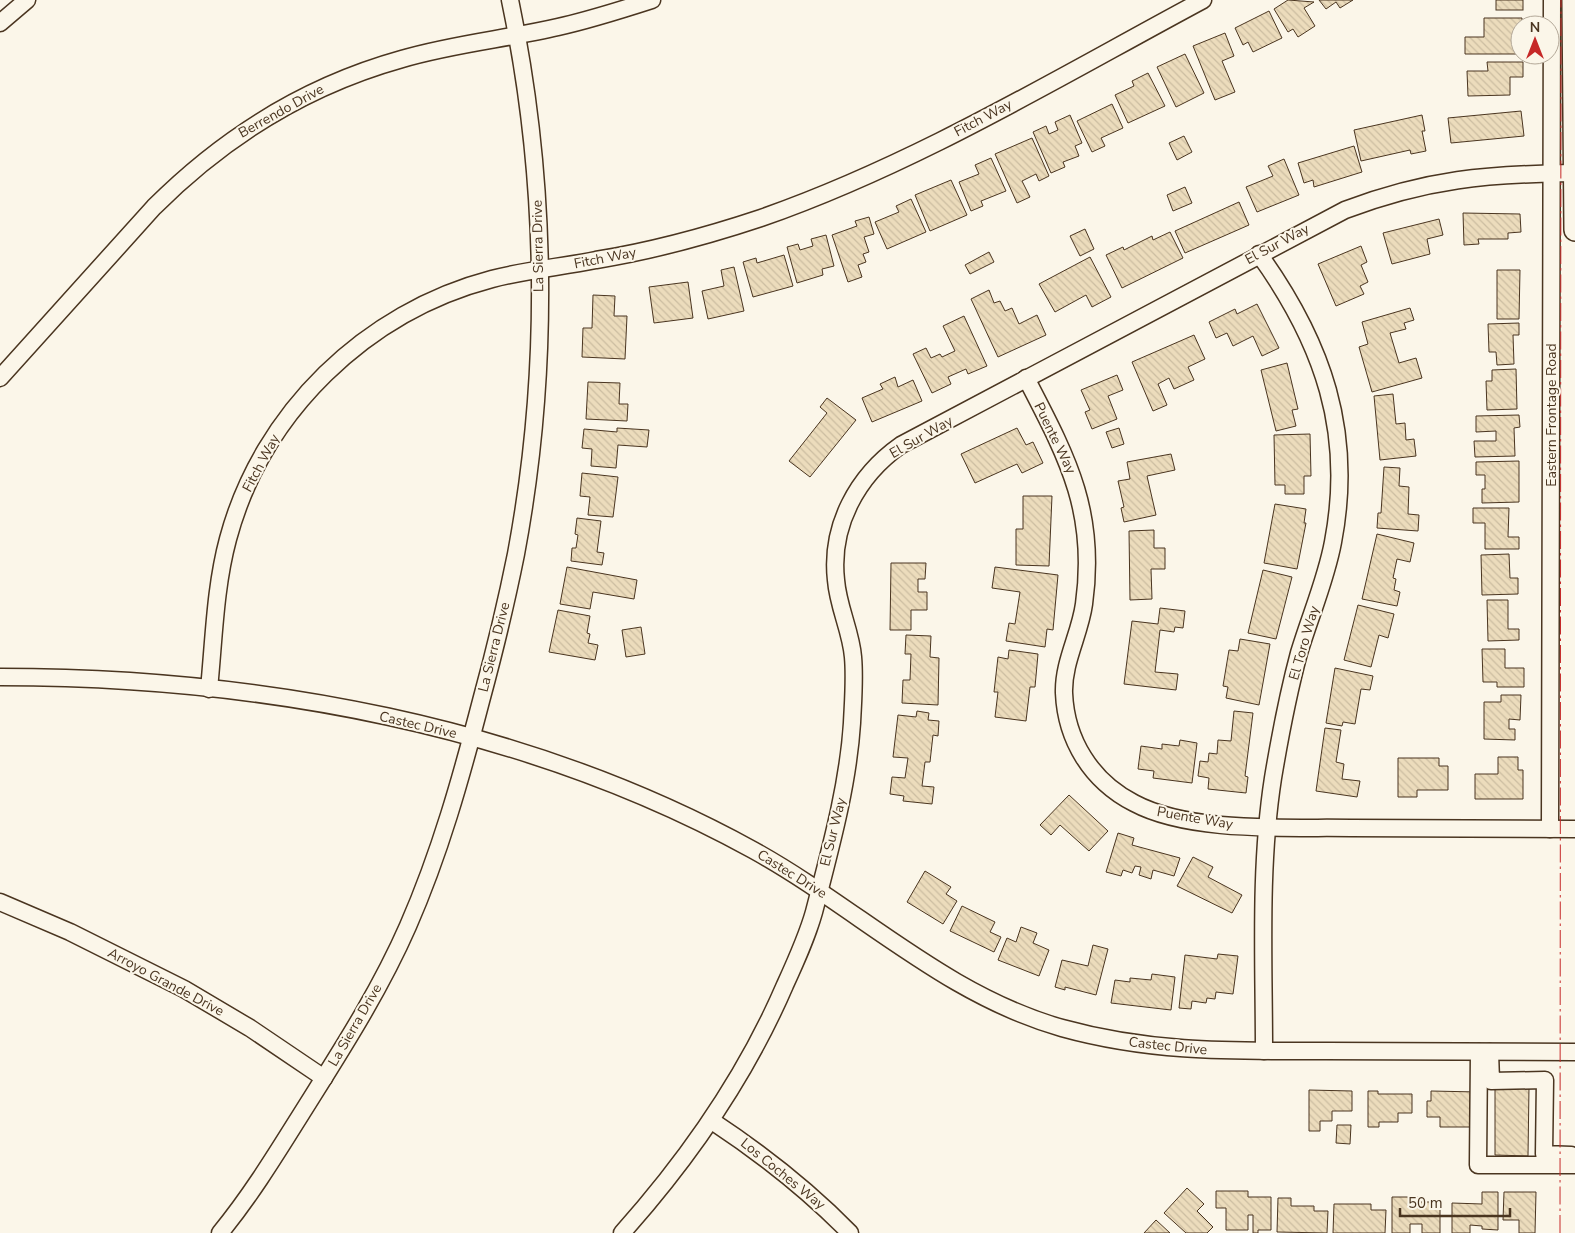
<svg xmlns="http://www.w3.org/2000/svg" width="1575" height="1233" viewBox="0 0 1575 1233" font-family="'Nunito Sans',sans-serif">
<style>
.building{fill:url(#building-back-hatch);stroke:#4a3520}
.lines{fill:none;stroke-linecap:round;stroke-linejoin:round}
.minor-casing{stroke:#4a3520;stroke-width:19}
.major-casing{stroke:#4a3520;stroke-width:24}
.minor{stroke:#fbf6e9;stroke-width:16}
.major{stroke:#fbf6e9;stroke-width:21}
.power{stroke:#c62828;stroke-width:1;stroke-dasharray:18 4 2.5 4;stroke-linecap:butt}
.labels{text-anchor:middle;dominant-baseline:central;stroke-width:4;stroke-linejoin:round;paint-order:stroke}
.street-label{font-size:14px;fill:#4a3520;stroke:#fbf6e9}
</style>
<defs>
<pattern id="building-back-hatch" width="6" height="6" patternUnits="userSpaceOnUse" patternTransform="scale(1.25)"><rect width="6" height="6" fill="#ecdcbc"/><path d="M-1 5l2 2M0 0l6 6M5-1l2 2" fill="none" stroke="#ccbda1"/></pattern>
</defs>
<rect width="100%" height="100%" fill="#fbf6e9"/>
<!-- building -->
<g class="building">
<path d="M1288 0 1314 2 1304 8 1315 26 1298 37 1293 29 1288 32 1274 9Z"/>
<path d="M1319 0H1353L1340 8 1336 2 1326 9Z"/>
<rect x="1496" y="0" width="27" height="10"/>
<path d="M1269 11 1282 38 1253 52 1248 42 1243 45 1235 28Z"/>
<path d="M1484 18H1522L1520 54H1465V37H1484Z"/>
<path d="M1225 33 1234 56 1222 61 1235 92 1215 100 1193 46Z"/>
<path d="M1185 54 1204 93 1176 107 1157 67Z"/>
<path d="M1487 62H1523V77H1510V95L1468 96 1467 71H1488Z"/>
<path d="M1148 73 1165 106 1128 123 1115 95 1134 86 1132 81Z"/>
<path d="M1112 104 1123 128 1101 138 1105 146 1092 152 1077 121Z"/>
<path d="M1521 111 1524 136 1451 143 1448 118Z"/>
<path d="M1070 115 1082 143 1075 146 1079 156 1063 162 1065 167 1051 173 1033 132 1046 126 1049 134 1058 130 1055 122Z"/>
<path d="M1422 115 1425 131H1422L1426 151 1411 154 1410 150 1361 161 1354 130Z"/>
<path d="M1184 136 1192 152 1177 160 1169 143Z"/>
<path d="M1032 138 1049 176 1039 181 1036 174 1022 181 1030 197 1017 203 995 154Z"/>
<path d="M1354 146 1362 172 1314 187 1313 180 1304 183 1298 163Z"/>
<path d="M991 158 1006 191 981 201 983 206 971 211 959 182 979 174 975 165Z"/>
<path d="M1284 159 1299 195 1257 212 1246 187 1273 176 1268 166Z"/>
<path d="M951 180 967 215 930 231 915 195Z"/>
<path d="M1185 187 1192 203 1173 211 1167 195Z"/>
<path d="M911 199 926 232 887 249 875 222 899 212 896 206Z"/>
<path d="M1239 202 1249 225 1185 253 1175 231Z"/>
<path d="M1463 213 1520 214 1521 232 1508 233V239H1478L1479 244 1464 245Z"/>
<path d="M869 217 874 234 864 237 869 252 863 254 866 262 858 265 862 277 848 282 832 235 857 226 855 221Z"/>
<path d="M1439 219 1443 235 1427 239 1430 254 1392 264 1383 233Z"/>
<path d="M1085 229 1094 249 1080 256 1070 236Z"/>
<path d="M1170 232 1183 258 1122 288 1106 255 1123 247 1124 250 1152 236 1153 240Z"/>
<path d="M826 235 834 266 822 269 823 275 797 283 787 247 798 244 800 250 813 246 811 239Z"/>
<path d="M1361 246 1367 262 1361 265 1368 282 1360 286 1364 294 1336 306 1318 264Z"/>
<path d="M989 252 994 262 970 274 965 265Z"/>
<path d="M784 255 793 286 753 297 743 262 756 258 757 263Z"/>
<path d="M1090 257 1111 297 1092 307 1086 295 1055 312 1039 284Z"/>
<path d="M734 267 744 311 708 319 702 291 724 286 721 270Z"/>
<path d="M1497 270H1520L1519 319H1497Z"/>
<path d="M688 282 693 318 654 323 649 287Z"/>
<path d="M989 290 994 303 1000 301 1005 311 1012 308 1019 324 1037 315 1046 335 998 357 971 299Z"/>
<path d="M593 295 615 296 614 316H627L625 359 582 357 583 328H592Z"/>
<path d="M1257 304 1279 348 1262 356 1253 336 1233 346 1227 333 1216 338 1209 322 1235 309 1237 314Z"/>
<path d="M1410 308 1414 320 1404 323 1406 329 1390 333 1399 363 1416 358 1422 378 1372 392 1359 347 1368 344 1362 322Z"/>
<path d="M964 316 987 366 968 374 966 369 948 377 951 384 932 393 913 354 926 348 931 358 940 354 942 357 955 351 943 326Z"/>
<path d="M1519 323V335H1513L1514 364 1497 365 1496 352H1489L1488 324Z"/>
<path d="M1194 335 1205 359 1188 367 1194 380 1174 389 1169 378 1158 384 1167 405 1153 411 1132 362Z"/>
<path d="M1287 363 1298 409 1292 410 1296 426 1276 431 1261 370Z"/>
<path d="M1516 369 1517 409 1487 410 1486 381H1492V370Z"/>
<path d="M1117 375 1123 390 1108 396 1117 419 1092 429 1085 412 1090 410 1081 390Z"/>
<path d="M895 377 898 387 913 380 922 401 872 422 862 398 883 389 880 384Z"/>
<path d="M588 382 620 383 619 404H628L627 421 586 419Z"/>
<path d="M1393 394 1396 424 1405 423 1406 440 1414 439 1416 456 1380 460 1374 396Z"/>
<path d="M827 398 856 420 810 477 789 461 827 413 820 407Z"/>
<path d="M1519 415 1520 427 1514 428 1515 456 1475 457 1474 441H1496V431L1476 432V416Z"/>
<path d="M617 428 649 430 647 447 618 445 616 468 591 466 592 449 582 448 584 429 617 432Z"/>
<path d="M1017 428 1026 445 1033 442 1043 463 1022 473 1017 464 975 483 961 454Z"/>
<path d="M1119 428 1124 444 1112 448 1106 432Z"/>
<path d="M1310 434 1311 476H1304V494H1285V485H1275L1274 435Z"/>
<path d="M1171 454 1175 470 1147 476 1156 515 1124 522 1121 508 1124 507 1118 481 1130 479 1127 462Z"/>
<path d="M1519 461V502L1482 503V489H1485V475H1476V462Z"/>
<path d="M1384 467 1400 468 1399 486 1409 487 1408 514 1419 515 1418 531 1377 528 1378 513H1381Z"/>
<path d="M582 473 618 477 613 517 588 515 590 497 580 496Z"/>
<path d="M1023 496H1052L1049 566 1016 565V529H1023Z"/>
<path d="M1275 504 1306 509 1304 523H1306L1297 569 1264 563Z"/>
<path d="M1473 508H1509L1508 537H1519V549H1485V523H1473Z"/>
<path d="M577 518 601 521 597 552 604 553 602 565 571 561 572 548H576L578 535 575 534Z"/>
<path d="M1154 530V548H1165V569H1151L1152 599 1130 600 1129 531Z"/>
<path d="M1377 534 1414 543 1410 562 1397 559 1393 578 1396 579 1394 590 1400 592 1397 606 1362 599Z"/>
<path d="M1509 554 1510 578H1518V594L1482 595 1481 555Z"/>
<path d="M891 563H926L925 579H918V592H927V610H911V630H890Z"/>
<path d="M567 567 637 580 634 599 593 592 590 609 560 604Z"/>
<path d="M995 567 1058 575 1053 630 1047 629 1045 647 1006 641 1009 623 1015 624 1020 592 992 588Z"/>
<path d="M1263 570 1292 577 1276 639 1248 633Z"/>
<path d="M1487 600H1508V629H1519V640L1488 641Z"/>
<path d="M1358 605 1394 614 1388 638 1379 635 1371 667 1344 660Z"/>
<path d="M1160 608 1185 611 1183 628 1175 627 1174 632 1160 630 1155 672 1178 674 1176 690 1124 684 1132 621 1158 624Z"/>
<path d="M558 610 590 616 587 633 590 634 588 643 598 645 595 660 549 652Z"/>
<path d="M641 627 645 654 626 657 622 630Z"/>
<path d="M906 635 931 636 930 657 939 658 938 705 902 703 903 680H910L911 654H905Z"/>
<path d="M1240 639 1270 644 1259 705 1226 698 1228 687 1223 686 1229 650 1238 651Z"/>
<path d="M1482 649H1505V668H1524V687H1497V682H1483Z"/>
<path d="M1009 650 1038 654 1035 687H1030L1026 721 995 717 998 692H994L998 657 1008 659Z"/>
<path d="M1335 668 1373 676 1370 690 1361 689 1355 724 1343 722 1342 726 1326 723Z"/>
<path d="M1501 695H1521L1520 720 1509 719V729H1515V740L1484 739V702H1501Z"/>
<path d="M917 711 929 713 928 720 939 721 938 736 933 735 930 762H925L922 786 934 787 932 804 903 801 904 796 890 794 892 777 905 778 908 758 893 757 898 715 916 717Z"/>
<path d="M1234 711 1253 713 1245 776 1248 777 1246 793 1208 789 1209 778 1198 776 1200 761 1208 762 1209 753 1217 754 1218 740 1231 741Z"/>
<path d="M1325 728 1341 730 1336 762 1344 764 1342 779 1360 781 1357 797 1316 791Z"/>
<path d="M1180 740 1197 743 1192 783 1153 778 1154 771 1138 769 1141 746 1162 749V744L1179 746Z"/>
<path d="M1498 757H1518V770H1523V799H1475V774H1498Z"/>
<path d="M1398 758H1439V766H1448V790H1417V797H1398Z"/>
<path d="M1069 795 1108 831 1089 851 1060 825 1051 835 1040 825Z"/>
<path d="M1118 833 1134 838 1132 845 1180 858 1174 876 1153 870 1151 879 1139 875 1141 867 1135 866 1132 873 1123 870 1121 876 1106 872Z"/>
<path d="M1193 857 1213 867 1208 877 1242 895 1232 913 1177 886Z"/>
<path d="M925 871 951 887 946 894 957 901 943 924 907 902Z"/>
<path d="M962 906 995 922 990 932 1001 937 994 952 950 931Z"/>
<path d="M1021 927 1037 933 1033 943 1049 950 1039 976 998 960 1007 938 1016 942Z"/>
<path d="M1093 945 1108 949 1096 995 1065 987V990L1055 987 1062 960 1088 966Z"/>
<path d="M1218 954 1238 956 1233 994 1216 992 1215 999 1207 998 1206 1003 1192 1001 1191 1009 1179 1008 1185 955 1217 959Z"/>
<path d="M1152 974 1175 977 1171 1010 1111 1003 1115 980 1130 982V978L1151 980Z"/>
<path d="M1495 1087H1529L1528 1156 1495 1155Z"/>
<path d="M1309 1090 1352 1091V1111H1332V1121H1320V1131H1309Z"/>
<path d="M1368 1091H1378V1094H1412V1113H1398V1122H1379V1127H1368Z"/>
<path d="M1431 1091 1478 1092V1127H1440V1117H1427V1101H1431Z"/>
<path d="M1337 1125H1351L1350 1144 1336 1143Z"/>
<path d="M1187 1188 1204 1204 1197 1211 1213 1227 1207 1233H1186L1164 1213Z"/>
<path d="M1216 1191H1248V1197H1271V1230H1258V1233H1253V1215H1248V1230H1226V1208H1216Z"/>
<path d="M1482 1192H1498V1230L1482 1229V1226L1470 1225V1233H1452V1203L1482 1204Z"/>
<path d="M1504 1192H1536L1535 1233H1519V1220H1503Z"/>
<path d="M1392 1197H1420V1202H1440V1233H1422V1224H1410V1233H1392Z"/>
<path d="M1278 1198H1291V1206H1314V1211H1328L1327 1233 1277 1232Z"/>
<path d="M1334 1204H1371V1210H1386L1385 1233H1333Z"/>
<path d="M1156 1220 1170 1233H1144Z"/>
</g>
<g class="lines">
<!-- minor casing -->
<g class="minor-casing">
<g id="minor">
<path d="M0 23 27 0"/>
<path d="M1259 254C1323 343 1354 432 1333 542 1326 580 1310 616 1299 653 1288 694 1280 736 1273 778 1259 868 1264 961 1264 1051"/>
<path d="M0 378 154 207C224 137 305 86 402 59 452 44 506 39 558 27 590 20 621 10 652 0"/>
<path d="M1026 378C1067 457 1097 511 1084 604 1080 634 1063 662 1064 693 1066 740 1091 781 1134 803 1190 833 1287 827 1351 828 1425 828 1500 829 1575 829"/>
<path d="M0 677C258 677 526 725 753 850 858 908 945 995 1062 1028 1152 1053 1233 1051 1326 1051 1409 1052 1492 1052 1575 1052"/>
<path d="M209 689C214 639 215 587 228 539 262 412 366 312 492 279 526 270 561 267 596 260 651 251 707 236 761 218 916 164 1059 77 1203 0"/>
<path d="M1550 829 1552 0"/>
<path d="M0 902 70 932 184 989 250 1028 324 1078"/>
<path d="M1479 1052 1478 1165H1575"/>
<path d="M1490 1052 1491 1081 1545 1080 1544 1154 1571 1155"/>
<path d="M712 1121C762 1154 808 1190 850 1233"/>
<path d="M220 1233C252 1194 278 1151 305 1108 342 1049 380 990 408 926 440 853 461 778 481 701 494 653 506 604 516 554 550 372 548 182 510 0"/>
<path d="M622 1233C689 1158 745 1078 785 985 796 961 807 937 814 912 830 850 848 786 852 723 853 701 855 679 853 657 851 631 838 607 836 580 830 526 857 476 901 445L1345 210C1427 179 1487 174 1574 173"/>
</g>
</g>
<!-- major casing -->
<g class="major-casing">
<path id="major" d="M1573 0 1575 230"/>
</g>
<!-- minor -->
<use href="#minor" class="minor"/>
<!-- major -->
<use href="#major" class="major"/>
<!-- power -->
<path class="power" d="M1560 1233 1561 0"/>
</g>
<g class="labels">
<!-- street labels -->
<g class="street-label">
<text transform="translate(281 111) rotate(-29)">Berrendo Drive</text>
<text transform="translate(983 118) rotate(-28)">Fitch Way</text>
<text transform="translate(1277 244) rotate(-28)">El Sur Way</text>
<text transform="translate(538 246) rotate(-91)">La Sierra Drive</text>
<text transform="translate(605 258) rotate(-11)">Fitch Way</text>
<text transform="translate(1551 415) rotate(-90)">Eastern Frontage Road</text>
<text transform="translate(921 437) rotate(-30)">El Sur Way</text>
<text transform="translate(1055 438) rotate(64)">Puente Way</text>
<text transform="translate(261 463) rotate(-62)">Fitch Way</text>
<text transform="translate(1304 643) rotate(-74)">El Toro Way</text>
<text transform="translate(494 647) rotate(-76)">La Sierra Drive</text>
<text transform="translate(418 725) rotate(13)">Castec Drive</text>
<text transform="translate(1195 818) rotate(10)">Puente Way</text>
<text transform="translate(833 832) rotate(-76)">El Sur Way</text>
<text transform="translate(792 874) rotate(32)">Castec Drive</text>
<text transform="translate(166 982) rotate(28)">Arroyo Grande Drive</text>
<text transform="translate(355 1025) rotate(-60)">La Sierra Drive</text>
<text transform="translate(1168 1046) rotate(6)">Castec Drive</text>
<text transform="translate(783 1174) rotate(39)">Los Coches Way</text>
</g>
</g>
<!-- north arrow -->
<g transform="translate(1535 40)"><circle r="24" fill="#fbf6e9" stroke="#b4a999"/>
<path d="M0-4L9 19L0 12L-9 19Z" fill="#c62828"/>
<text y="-8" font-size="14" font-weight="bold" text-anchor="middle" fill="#4a3520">N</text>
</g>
<!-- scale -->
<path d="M1400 1208v8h110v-8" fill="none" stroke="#4a3520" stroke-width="2.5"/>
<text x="1408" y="1208" font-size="15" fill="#4a3520" stroke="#fbf6e9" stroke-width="4" paint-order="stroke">50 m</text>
</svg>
